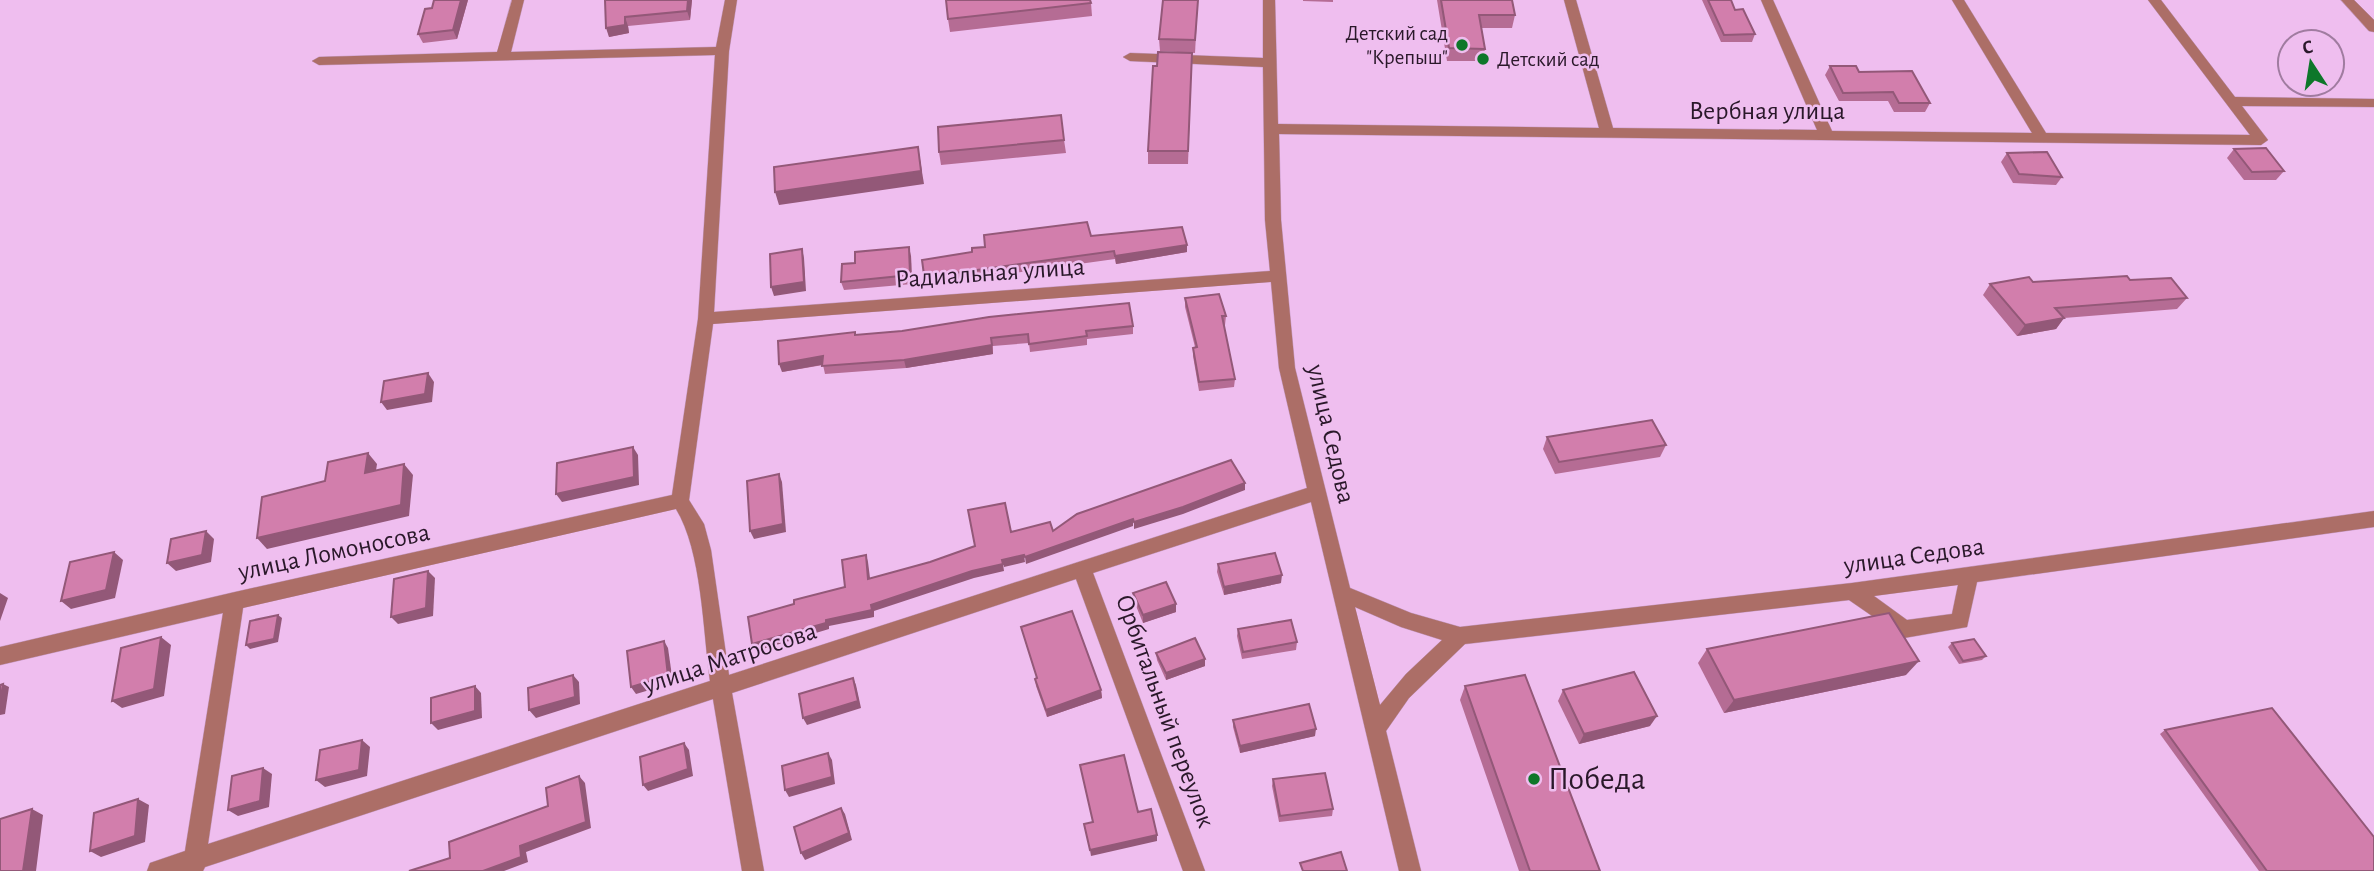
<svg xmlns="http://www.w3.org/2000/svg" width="2374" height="871" viewBox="0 0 2374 871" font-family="'Alegreya Sans',sans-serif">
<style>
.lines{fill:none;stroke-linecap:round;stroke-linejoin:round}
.minor-casing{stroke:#c89dc8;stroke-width:1}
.minor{fill:#ac6e67;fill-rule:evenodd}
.wall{fill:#b56c94}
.shaded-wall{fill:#935878}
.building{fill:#d27eac;stroke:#935878;stroke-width:2}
.poi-dot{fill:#0e772a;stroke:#efbeef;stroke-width:2.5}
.labels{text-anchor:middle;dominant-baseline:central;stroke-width:5;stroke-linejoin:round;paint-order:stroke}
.far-poi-label{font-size:21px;fill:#2a182a;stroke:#efbeef;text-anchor:end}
.street-label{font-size:26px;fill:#2a182a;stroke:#efbeef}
.near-poi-label{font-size:32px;fill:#2a182a;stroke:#efbeef;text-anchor:start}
</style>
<rect width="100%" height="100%" fill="#efbeef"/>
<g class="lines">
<!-- minor casing -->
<g class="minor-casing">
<g id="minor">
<path d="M512 0H524L511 52 716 47 725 0H737L729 51 714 312 1270 271 1265 220 1263 67 1130 61 1123 57 1130 53 1263 58V0H1275L1278 124 1599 128 1564 0H1576L1613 128 1817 130 1761 0H1773L1832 131 2032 133 1952 0H1964L2046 133 2250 135 2148 0H2161L2235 97 2374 99V107L2242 106 2268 140 2261 145 1279 134 1281 220 1295 368 1350 588 1411 613 1460 627 1852 583 2374 511V527L1977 582 1967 627 1904 638 1849 600 1465 644 1409 698 1386 731 1421 871H1399L1311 502 1093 573 1205 871H1183L1076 579 732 693 764 871H742L713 699 205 867 203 871H147L150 863 185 851 223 613 0 665V647L235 592 672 495 698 319 715 55 319 65 312 61 319 57 497 52ZM1271 282 1279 368 1307 488 729 675 711 550 704 524 689 500 713 324ZM676 509C702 551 703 631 710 681L208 844 243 608ZM1958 585 1952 614 1907 620 1874 596ZM1355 607 1401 627 1442 640 1406 674 1380 705Z"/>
<path d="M2341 0H2354L2374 20V32L2369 31Z"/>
</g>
</g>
<!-- minor -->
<use href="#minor" class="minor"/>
</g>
<!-- wall -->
<g class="wall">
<path d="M468 0 457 39 423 43 418 34 432 8Z"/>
<path d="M605 0H692L690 20 628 26 629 33 609 37Z"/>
<path d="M1163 0H1198L1195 53 1160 51 1159 39Z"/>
<path d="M1303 0H1333V2L1303 1Z"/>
<path d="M1437 0H1512L1515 15 1512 28H1481L1485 49 1482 61H1447Z"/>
<path d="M1702 0H1731L1735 10 1755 34 1752 42H1721Z"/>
<path d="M1091 3 1092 16 950 32 948 19Z"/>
<path d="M1192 53 1188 164H1148V151L1157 66Z"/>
<path d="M1830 66 1859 72 1930 103 1925 112H1894L1888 101H1839L1825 75Z"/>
<path d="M1064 140 1066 153 941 165 939 152Z"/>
<path d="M2234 149 2284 171 2276 180H2244L2227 158Z"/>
<path d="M2007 153 2062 177 2056 185 2013 183 2001 162Z"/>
<path d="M1091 236 1187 252 1116 264 1115 259 936 284 926 283 924 275Z"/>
<path d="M911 256 912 284 844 290 841 282 855 263Z"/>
<path d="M2130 280 2187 298 2177 309 2064 318 2056 329 2017 336 1983 295 1990 284 2033 282Z"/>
<path d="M1185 298 1226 316 1225 325H1224L1235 379 1234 387 1199 391 1193 356V348L1195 347 1185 307Z"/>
<path d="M1133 326V334L1087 339V345L1030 352 1029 343 993 346V354L906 368 825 374 823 365 782 372 856 335Z"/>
<path d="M1547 437 1666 445 1660 457 1555 474 1543 449Z"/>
<path d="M1218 564 1281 583 1224 595 1217 572Z"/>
<path d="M1133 593 1176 612 1143 623 1134 601Z"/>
<path d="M1021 627 1101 690 1102 698 1047 717 1036 686 1035 679 1037 678Z"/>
<path d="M1238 629 1297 642 1296 650 1242 659 1237 636Z"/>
<path d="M1952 643 1986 656 1982 660 1959 664 1948 647Z"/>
<path d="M1707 649 1906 675 1724 713 1698 663Z"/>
<path d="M1156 653 1205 666 1166 680 1157 660Z"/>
<path d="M1465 686 1600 871H1519L1460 700Z"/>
<path d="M1563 690 1650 726 1579 744 1558 701Z"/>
<path d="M1233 720 1315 736 1240 753 1233 727Z"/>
<path d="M2165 730 2374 871H2259L2160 734Z"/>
<path d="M1273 779 1333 809 1332 816 1279 822 1272 786Z"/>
</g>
<!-- shaded-wall -->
<g class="shaded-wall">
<path d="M461 0H468L457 39 453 30Z"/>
<path d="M688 0H692L690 20 687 11Z"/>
<path d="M625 17 628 26 629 33 609 37 606 28Z"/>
<path d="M918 147 924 184 779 205 775 192Z"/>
<path d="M1187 245V252L1116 264 1115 256Z"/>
<path d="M909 247 911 256 912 284 910 275Z"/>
<path d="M802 249 804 258 806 291 774 296 771 287Z"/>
<path d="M2064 318 2056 329 2017 336 2025 325Z"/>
<path d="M991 338 993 354 906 368 904 360Z"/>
<path d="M823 356 826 364 782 372 779 364Z"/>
<path d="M428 373 434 382 432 402 387 410 381 402Z"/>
<path d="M633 447 638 455 639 485 562 502 556 494Z"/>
<path d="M368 453 377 464 374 484 365 473Z"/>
<path d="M404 464 413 475 409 516 267 549 257 538Z"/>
<path d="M779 474 782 482 786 532 754 539 750 531Z"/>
<path d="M1245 483V490L1183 514 1134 529V522Z"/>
<path d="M1133 519V526L1026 564 1025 557Z"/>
<path d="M206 531 214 539 211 562 176 571 167 563Z"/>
<path d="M114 552 123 560 115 598 71 609 61 601Z"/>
<path d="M866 555 868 562 871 586 868 579Z"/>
<path d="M1024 555 1025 562 1004 567 1002 560Z"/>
<path d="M1003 564 1004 571 974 578 874 611V617L829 626V629L756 651 752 644 972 571Z"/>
<path d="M428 571 435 578 433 616 398 624 391 617Z"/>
<path d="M1282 575 1281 583 1224 595V587Z"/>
<path d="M0 593 8 598 0 621Z"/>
<path d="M1176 604V612L1143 623V615Z"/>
<path d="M278 615 282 618 278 642 250 649 246 645Z"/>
<path d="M161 637 171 645 164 696 122 708 112 701Z"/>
<path d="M664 641 668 648 673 683 636 694 631 687Z"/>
<path d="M1205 659V666L1166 680V673Z"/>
<path d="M1919 661 1906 675 1724 713 1734 700Z"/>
<path d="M573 675 579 682 580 704 536 718 529 710Z"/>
<path d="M853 678 856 685 861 708 807 725 803 718Z"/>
<path d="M3 684 9 687 5 714 0 715V703Z"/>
<path d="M475 686 481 693 482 718 438 730 431 723Z"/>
<path d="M1101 690 1102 698 1047 717 1046 710Z"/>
<path d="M1657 716 1650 726 1579 744 1584 734Z"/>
<path d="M1316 729 1315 736 1240 753V746Z"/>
<path d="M362 740 370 747 367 776 325 787 316 780Z"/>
<path d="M684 743 689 750 693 776 648 791 643 785Z"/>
<path d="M828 753 832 760 835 784 789 797 785 790Z"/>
<path d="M263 768 272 774 269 807 238 816 228 810Z"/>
<path d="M579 776 585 783 591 828 526 852 528 862 504 871H483L520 846Z"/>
<path d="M138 799 149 805 145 842 101 857 90 851Z"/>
<path d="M841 808 845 814 852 840 805 860 801 853Z"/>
<path d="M32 809 43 815 36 871H23Z"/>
<path d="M1157 835V841L1091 856 1090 850Z"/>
</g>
<!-- building -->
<g class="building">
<path d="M434 0H461L453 30 418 34 425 9 432 8Z"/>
<path d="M605 0H688L687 11 625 17V25L606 28Z"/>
<path d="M946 0H1090L1091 3 948 19Z"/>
<path d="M1163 0H1198L1195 40 1159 39Z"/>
<path d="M1441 0H1512L1515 15H1479L1485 49 1449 48Z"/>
<path d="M1708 0H1731L1735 10 1743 9 1755 34 1724 35Z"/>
<path d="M1158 52 1192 53 1188 151H1148L1153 66H1157Z"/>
<path d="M1830 66H1856L1859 72 1912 71 1930 103H1899L1893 92 1843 93Z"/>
<path d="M1061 115 1064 140 939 152 938 127Z"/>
<path d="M918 147 921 171 775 192 774 167Z"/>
<path d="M2266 148 2284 171 2252 172 2234 149Z"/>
<path d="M2047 152 2062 177 2019 174 2007 153Z"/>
<path d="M1087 222 1091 236 1182 227 1187 245 1115 256 1114 251 934 276 924 275 922 260 972 252V248L985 247 984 235Z"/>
<path d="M909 247 910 275 841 282 842 264 855 263V252Z"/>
<path d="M802 249 804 282 771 287 770 254Z"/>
<path d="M2127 276 2130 280 2171 278 2187 298 2055 308 2064 318 2025 325 1990 284 2029 277 2033 282Z"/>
<path d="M1219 294 1226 316H1222L1235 379 1199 382 1193 348 1197 347 1185 298Z"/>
<path d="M1129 303 1133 326 1086 331 1087 336 1029 344 1028 334 991 338 992 345 904 360 822 366 823 356 779 364 778 341 855 332V335L902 331 989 317Z"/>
<path d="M428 373 425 394 381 402 384 381Z"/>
<path d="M1652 420 1666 445 1559 462 1547 437Z"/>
<path d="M633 447 634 477 556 494 557 463Z"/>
<path d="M368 453 365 473 404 464 401 505 257 538 262 497 325 481 328 462Z"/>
<path d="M1231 460 1245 483 1183 507 1134 522 1133 519 1025 557 1024 555 1002 560 1003 564 972 571 871 605 872 610 826 620V623L752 644 748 617 794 604V600L845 587 842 560 866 555 868 579 930 562 975 546 968 510 1005 503 1011 532 1050 522 1053 531 1077 514Z"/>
<path d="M779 474 783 524 750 531 747 481Z"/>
<path d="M206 531 202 555 167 563 171 539Z"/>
<path d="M114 552 106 590 61 601 70 562Z"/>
<path d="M1275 553 1282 575 1224 587 1218 564Z"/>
<path d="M428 571 426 608 391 617 394 579Z"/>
<path d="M1166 582 1176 604 1143 615 1133 593Z"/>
<path d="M1072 611 1101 690 1046 710 1035 679 1037 678 1021 627Z"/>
<path d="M1889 613 1919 661 1734 700 1707 649Z"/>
<path d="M278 615 274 639 246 645 250 621Z"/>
<path d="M1291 620 1297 642 1243 652 1238 629Z"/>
<path d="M161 637 154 689 112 701 121 648Z"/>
<path d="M1195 638 1205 659 1166 673 1156 653Z"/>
<path d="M1974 639 1986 656 1963 661 1952 643Z"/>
<path d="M664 641 668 676 631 687 627 651Z"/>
<path d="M1634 672 1657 716 1584 734 1563 690Z"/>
<path d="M573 675 575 697 529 710 528 688Z"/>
<path d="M1525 675 1600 871H1530L1465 686Z"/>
<path d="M853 678 858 701 803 718 799 694Z"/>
<path d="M3 684 0 703V685Z"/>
<path d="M475 686V711L431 723V698Z"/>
<path d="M1309 704 1316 729 1240 746 1233 720Z"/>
<path d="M2272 708 2374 837V871H2267L2165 730Z"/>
<path d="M362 740 359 770 316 780 320 750Z"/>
<path d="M684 743 688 769 643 785 640 757Z"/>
<path d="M828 753 832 777 785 790 782 766Z"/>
<path d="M1124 755 1138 812 1151 809 1157 835 1090 850 1084 824 1093 822 1080 765Z"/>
<path d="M263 768 260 801 228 810 232 776Z"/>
<path d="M1325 773 1333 809 1280 816 1273 779Z"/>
<path d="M579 776 586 822 520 846 521 857 483 871H409L450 858 449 842 548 806 546 788Z"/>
<path d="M138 799 135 836 90 851 94 813Z"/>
<path d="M841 808 849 833 801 853 794 827Z"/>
<path d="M32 809 23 871H0V819Z"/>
<path d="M1341 852 1347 871H1303L1300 863Z"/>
</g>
<!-- markers -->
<g class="poi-dot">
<circle cx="1462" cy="45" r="7"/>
<circle cx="1483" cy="59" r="7"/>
<circle cx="1534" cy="779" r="7"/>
</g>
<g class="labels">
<!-- far-poi labels -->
<g class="far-poi-label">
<text x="1448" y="33">Детский сад<tspan x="1448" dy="24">"Крепыш"</tspan></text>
<text x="1497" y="59" text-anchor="start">Детский сад</text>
</g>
<!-- street labels -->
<g class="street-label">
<text x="1767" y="111">Вербная улица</text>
<text transform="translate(990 273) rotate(-4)">Радиальная улица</text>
<text transform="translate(1331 434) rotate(77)">улица Седова</text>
<text transform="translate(334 552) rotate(-12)">улица Ломоносова</text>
<text transform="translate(1914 556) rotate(-8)">улица Седова</text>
<text transform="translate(730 658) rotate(-18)">улица Матросова</text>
<text transform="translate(1165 711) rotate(70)">Орбитальный переулок</text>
</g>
<!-- near-poi labels -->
<g class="near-poi-label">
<text x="1548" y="779">Победа</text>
</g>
</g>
<!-- north arrow -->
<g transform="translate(2311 63) rotate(348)"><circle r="33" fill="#efbeef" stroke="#a07ca0" stroke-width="2"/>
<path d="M0-5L12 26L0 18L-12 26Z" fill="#0e772a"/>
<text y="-10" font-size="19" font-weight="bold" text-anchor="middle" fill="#2a182a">С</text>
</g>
</svg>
